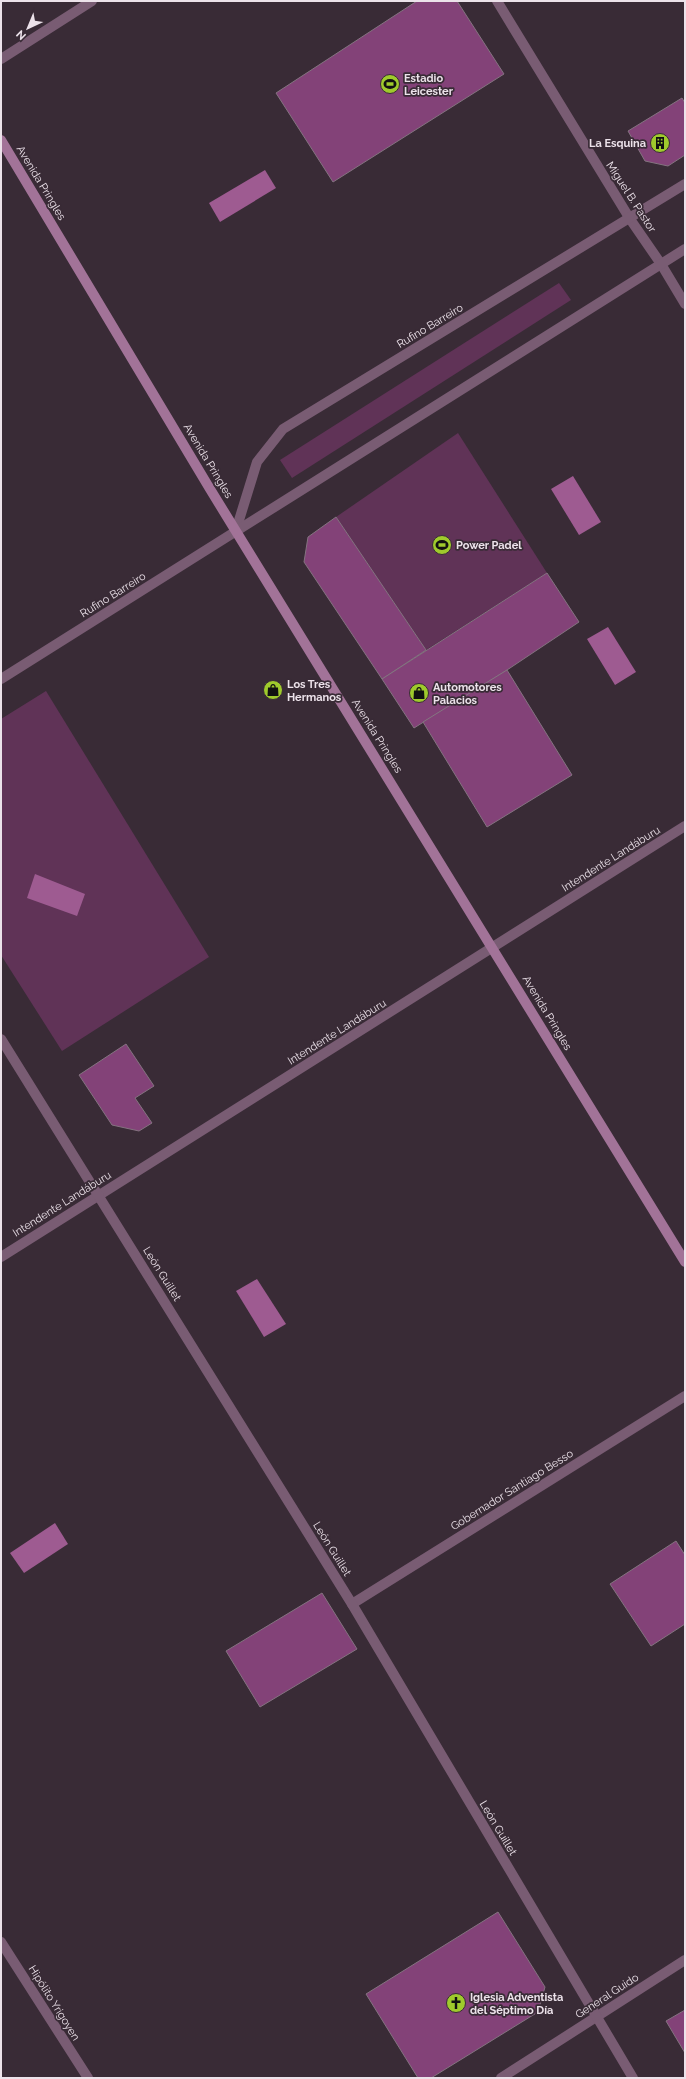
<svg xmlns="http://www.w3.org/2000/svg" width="686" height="2079" viewBox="0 0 686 2079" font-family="Raleway,sans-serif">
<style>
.green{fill:#603357}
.water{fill:#9e5b91}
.building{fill:#834278;stroke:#847380}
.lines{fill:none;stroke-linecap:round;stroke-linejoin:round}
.minor{stroke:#795c73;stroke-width:10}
.tertiary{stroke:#795c73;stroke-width:10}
.secondary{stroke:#a27398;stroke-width:10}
.labels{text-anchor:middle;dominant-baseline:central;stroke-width:3.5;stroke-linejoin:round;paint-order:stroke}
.poi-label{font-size:11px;font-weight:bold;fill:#ece2ea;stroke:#392b36;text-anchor:start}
.street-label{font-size:11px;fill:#ece2ea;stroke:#392b36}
</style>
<rect width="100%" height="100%" fill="#392b36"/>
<!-- green -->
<g class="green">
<path d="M559 283 571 300 292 478 280 460Z"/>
<path d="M458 433 547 573 426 650 336 517Z"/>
<path d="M46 691 209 957 62 1051 1 955V719Z"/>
</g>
<!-- water -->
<g class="water">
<path d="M265 170 276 188 220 222 209 203Z"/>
<path d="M573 476 601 522 579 535 551 489Z"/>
<path d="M608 627 636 672 615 685 587 639Z"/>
<path d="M35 874 85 894 77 916 27 898Z"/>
<path d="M257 1279 286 1324 264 1337 236 1291Z"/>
<path d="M55 1523 68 1544 24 1573 10 1553Z"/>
</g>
<!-- building -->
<g class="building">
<path d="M417 1H457L504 74 333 182 276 93Z"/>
<path d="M682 98 685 103V155L668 166 645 161 628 131Z"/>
<path d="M336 517 426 650 382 679 304 562 308 537Z"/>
<path d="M547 573 579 622 507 670 414 728 382 679Z"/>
<path d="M507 670 572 775 487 827 423 722Z"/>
<path d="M126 1044 154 1086 135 1098 152 1123 139 1131 112 1125 79 1075Z"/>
<path d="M676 1541 685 1555V1624L651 1646 610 1584Z"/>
<path d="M322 1593 357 1649 260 1707 226 1651Z"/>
<path d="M498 1912 545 1987 538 2012 431 2078H418L366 1994Z"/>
<path d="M685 2010V2053L666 2021Z"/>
</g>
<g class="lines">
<!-- minor -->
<g class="minor">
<path d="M497 1 630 219 661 264 685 304"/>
<path d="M1 59 92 1"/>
<path d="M236 530 257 462 283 429 685 184"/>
<path d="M1 679 685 249"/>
<path d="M1 1257 685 826"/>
<path d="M352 1604 685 1396"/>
<path d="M1 1942 88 2078"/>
<path d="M501 2078 685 1960"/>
</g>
<!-- tertiary -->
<path class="tertiary" d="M1 1039 352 1604 633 2078"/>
<!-- secondary -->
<path class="secondary" d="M1 140 210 489 685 1262"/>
</g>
<!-- icons -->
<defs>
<g id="stadium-disc" transform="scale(1)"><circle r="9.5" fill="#9fca2c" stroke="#392b36"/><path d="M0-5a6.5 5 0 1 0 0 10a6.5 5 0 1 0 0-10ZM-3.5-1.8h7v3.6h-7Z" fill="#111"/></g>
<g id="building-disc" transform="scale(1)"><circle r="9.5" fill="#9fca2c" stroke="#392b36"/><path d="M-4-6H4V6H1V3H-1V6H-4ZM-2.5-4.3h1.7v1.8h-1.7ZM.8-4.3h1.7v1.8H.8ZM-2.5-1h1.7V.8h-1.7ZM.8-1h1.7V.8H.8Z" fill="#111"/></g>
<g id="shop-disc" transform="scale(1)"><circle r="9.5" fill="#9fca2c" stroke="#392b36"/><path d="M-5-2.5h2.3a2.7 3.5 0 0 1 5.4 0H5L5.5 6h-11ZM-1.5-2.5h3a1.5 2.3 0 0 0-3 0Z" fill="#111"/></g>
<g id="church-disc" transform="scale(1)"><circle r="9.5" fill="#9fca2c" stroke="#392b36"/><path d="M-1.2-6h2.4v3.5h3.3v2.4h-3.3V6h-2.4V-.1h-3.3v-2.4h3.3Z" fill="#111"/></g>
</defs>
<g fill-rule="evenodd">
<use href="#stadium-disc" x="390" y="84"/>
<use href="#building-disc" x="660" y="143"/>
<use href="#stadium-disc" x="442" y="545"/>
<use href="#shop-disc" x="273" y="690"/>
<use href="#shop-disc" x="419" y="693"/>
<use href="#church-disc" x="456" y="2003"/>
</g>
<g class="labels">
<!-- poi labels -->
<g class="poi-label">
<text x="404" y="78">Estadio<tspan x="404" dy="13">Leicester</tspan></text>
<text x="646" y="143" text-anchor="end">La Esquina</text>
<text x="456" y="545">Power Padel</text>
<text x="287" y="684">Los Tres<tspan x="287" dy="13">Hermanos</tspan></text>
<text x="433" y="687">Automotores<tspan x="433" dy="13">Palacios</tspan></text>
<text x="470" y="1997">Iglesia Adventista<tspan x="470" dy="13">del Séptimo Día</tspan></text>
</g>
<!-- street labels -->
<g class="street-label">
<text transform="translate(41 183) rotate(59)">Avenida Pringles</text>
<text transform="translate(631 197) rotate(57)">Miguel B. Pastor</text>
<text transform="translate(430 326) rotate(-31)">Rufino Barreiro</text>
<text transform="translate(208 461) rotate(59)">Avenida Pringles</text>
<text transform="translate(113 595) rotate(-32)">Rufino Barreiro</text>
<text transform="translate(377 736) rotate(58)">Avenida Pringles</text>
<text transform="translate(611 859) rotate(-32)">Intendente Landáburu</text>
<text transform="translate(547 1013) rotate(59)">Avenida Pringles</text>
<text transform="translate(337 1032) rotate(-32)">Intendente Landáburu</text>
<text transform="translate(62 1204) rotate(-32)">Intendente Landáburu</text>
<text transform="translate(162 1274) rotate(58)">León Guillet</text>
<text transform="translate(512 1490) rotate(-32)">Gobernador Santiago Besso</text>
<text transform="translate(332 1549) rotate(58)">León Guillet</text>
<text transform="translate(498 1828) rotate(59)">León Guillet</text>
<text transform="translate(607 1996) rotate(-33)">General Guido</text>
<text transform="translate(54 2003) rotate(58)">Hipólito Yrigoyen</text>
</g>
</g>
<!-- border -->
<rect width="686" height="2079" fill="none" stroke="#ece2ea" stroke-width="4"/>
<!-- north arrow -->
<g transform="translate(28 28) rotate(224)" stroke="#392b36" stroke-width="3" paint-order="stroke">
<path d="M0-3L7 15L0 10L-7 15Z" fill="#ece2ea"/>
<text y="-6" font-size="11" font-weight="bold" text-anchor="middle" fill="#ece2ea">N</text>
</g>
</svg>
